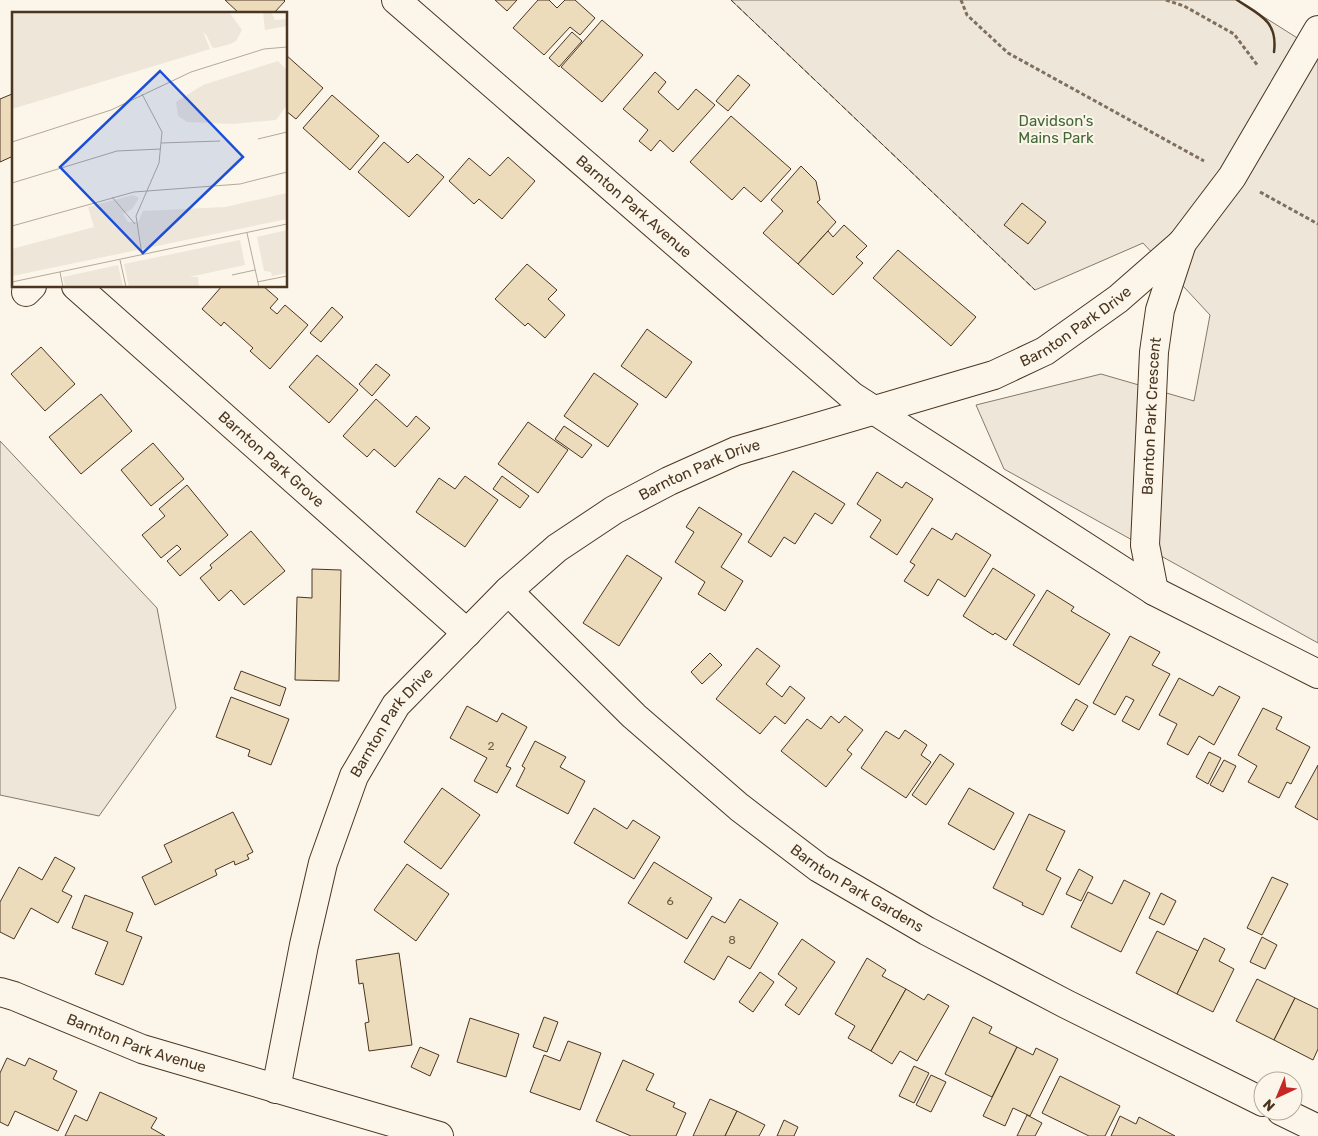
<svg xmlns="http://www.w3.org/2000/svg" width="1318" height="1136" viewBox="0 0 1318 1136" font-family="Rubik,sans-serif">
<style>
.green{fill:#ede6d9;stroke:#887966}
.building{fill:#ecdcbc;stroke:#4a3520}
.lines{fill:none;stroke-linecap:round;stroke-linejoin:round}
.minor-casing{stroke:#4a3520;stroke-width:30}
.path{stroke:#7f6f5c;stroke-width:3;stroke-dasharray:4 2.5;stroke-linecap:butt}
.minor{stroke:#fbf6e9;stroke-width:28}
.fence{stroke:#4a3520;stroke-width:1;stroke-dasharray:6 2.5;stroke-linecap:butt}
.wall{stroke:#4a3520;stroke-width:2.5}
.labels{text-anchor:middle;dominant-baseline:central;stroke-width:4;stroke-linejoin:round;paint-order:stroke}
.number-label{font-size:12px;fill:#725f47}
.park-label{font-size:15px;fill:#436837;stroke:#fbf6e9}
.street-label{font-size:15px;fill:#4a3520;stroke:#fbf6e9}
.inset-road{fill:none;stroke:#b4a999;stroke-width:1}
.view{fill:#1d4ed8;fill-opacity:0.15;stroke:#1d4ed8;stroke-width:2.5}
.inset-edge{fill:none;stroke:#4a3520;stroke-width:2.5}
</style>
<rect width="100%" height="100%" fill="#fbf6e9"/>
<!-- green -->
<g class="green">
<path d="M731 0H1237L1318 51V643L1004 469 976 405 1101 374 1194 401 1210 315 1143 243 1035 290Z"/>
<path d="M0 441 157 608 176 708 99 816 0 795Z"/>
</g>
<!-- building -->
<g class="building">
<path d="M225 0H284L285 1 273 14H240Z"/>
<path d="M495 0H517L507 11Z"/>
<path d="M538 0H549L557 8 565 0H575L595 18 580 35 570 27 544 55 513 28Z"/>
<path d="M602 20 643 55 602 102 561 67Z"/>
<path d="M572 32 582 41 559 67 549 58Z"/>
<path d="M286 55 323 88 296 119 286 111Z"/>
<path d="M655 72 666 82 658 92 678 110 696 89 715 105 673 152 660 140 651 151 639 141 648 130 623 109Z"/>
<path d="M738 75 750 85 728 111 716 101Z"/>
<path d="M12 94 14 97V162L11 157 0 162V99Z"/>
<path d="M332 95 379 136 350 170 303 128Z"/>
<path d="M731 116 791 169 761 202 744 187 732 200 690 162Z"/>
<path d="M384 142 408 163 417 154 444 177 409 217 358 172Z"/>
<path d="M508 157 535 181 502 219 479 199 474 204 449 181 469 158 490 176Z"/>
<path d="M801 166 816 181 820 200 817 202 836 222 798 264 763 233 783 211 771 200Z"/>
<path d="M1022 203 1046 222 1028 244 1004 225Z"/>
<path d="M844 225 867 246 856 257 863 263 833 295 798 264 828 231 833 237Z"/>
<path d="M898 250 976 317 951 346 873 278Z"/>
<path d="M527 264 557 290 548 299 565 315 545 338 528 323 525 326 495 299Z"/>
<path d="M222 286H263L278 299 270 308 277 314 285 305 308 325 270 369 250 351 253 348 224 322 221 326 202 309Z"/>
<path d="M332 307 343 317 321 342 310 333Z"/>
<path d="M647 329 692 362 666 398 621 366Z"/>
<path d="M41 347 75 384 45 411 11 374Z"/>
<path d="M317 355 358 390 329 423 289 387Z"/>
<path d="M376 364 390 375 372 396 359 384Z"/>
<path d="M594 373 638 404 608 447 564 416Z"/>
<path d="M101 394 132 431 81 474 49 437Z"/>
<path d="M376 399 407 427 416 416 430 428 395 467 374 449 367 457 343 436Z"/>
<path d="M528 422 568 450 538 493 498 464Z"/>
<path d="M564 426 592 445 582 458 555 439Z"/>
<path d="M153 443 184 479 151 506 121 470Z"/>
<path d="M793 471 845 504 832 524 815 513 795 544 784 537 771 557 748 542Z"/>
<path d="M877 472 902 488 906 482 933 499 897 555 870 537 881 520 857 504Z"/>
<path d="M465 476 498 500 465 547 416 512 439 478 455 489Z"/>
<path d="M502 476 529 496 520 508 493 489Z"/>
<path d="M187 485 228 535 180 576 167 561 181 549 177 545 161 558 142 535 165 516 159 509Z"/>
<path d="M699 507 742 534 721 567 743 581 725 611 698 594 705 582 675 562 694 532 686 527Z"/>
<path d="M932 528 952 540 956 533 991 555 965 597 938 579 928 596 904 581 915 565 910 562Z"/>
<path d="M251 531 285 571 244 605 231 590 219 601 200 578 212 568 210 565Z"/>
<path d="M627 555 662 578 619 646 583 623Z"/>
<path d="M993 568 1035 595 1006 640 995 633 993 635 963 616Z"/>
<path d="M312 569 341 570 339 681 295 680 297 597 312 598Z"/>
<path d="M1047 590 1074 607 1071 611 1110 634 1079 685 1013 645Z"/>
<path d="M1130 636 1160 652 1152 665 1170 674 1139 730 1122 721 1134 700 1126 696 1115 715 1093 703Z"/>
<path d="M757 648 780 666 766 684 782 697 790 686 805 698 785 724 775 716 760 734 716 699Z"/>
<path d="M710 653 722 665 702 684 691 672Z"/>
<path d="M241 671 286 688 280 706 234 689Z"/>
<path d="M1179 678 1213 696 1219 686 1240 697 1214 745 1199 736 1188 755 1167 744 1177 724 1159 715Z"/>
<path d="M231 697 289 719 271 765 248 756 250 750 216 737Z"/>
<path d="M1076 699 1088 706 1073 731 1061 724Z"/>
<path d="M467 706 497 722 502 713 527 727 506 766 511 768 497 793 474 781 487 758 450 738Z"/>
<path d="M1263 708 1282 717 1276 729 1310 747 1291 784 1287 782 1279 798 1248 782 1257 766 1238 755Z"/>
<path d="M831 716 839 723 845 716 863 730 847 750 852 754 826 787 781 751 807 719 821 729Z"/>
<path d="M905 730 927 745 921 755 931 762 906 798 861 768 886 731 899 739Z"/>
<path d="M535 741 566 757 560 767 585 781 568 814 516 786 525 768 522 766Z"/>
<path d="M1209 752 1221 758 1208 784 1196 777Z"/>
<path d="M940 754 954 764 926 805 912 795Z"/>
<path d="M1224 760 1236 766 1223 792 1210 785Z"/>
<path d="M1318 765V820L1295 807Z"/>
<path d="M442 788 480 815 441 869 404 842Z"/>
<path d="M969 788 1014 813 994 850 948 824Z"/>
<path d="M594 808 627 829 633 820 660 837 634 879 574 843Z"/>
<path d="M233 812 253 852 247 855 249 859 235 865 234 861 215 870 217 875 155 905 142 877 172 862 164 845Z"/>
<path d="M1029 814 1065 831 1046 870 1061 878 1043 915 1022 905 1023 903 993 888Z"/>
<path d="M55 857 75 868 62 891 72 896 58 923 31 908 14 939 0 932V902L19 867 42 880Z"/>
<path d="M654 862 712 898 687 939 628 903Z"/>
<path d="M407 864 449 894 416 941 374 910Z"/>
<path d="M1079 869 1093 877 1081 901 1066 894Z"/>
<path d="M1272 877 1288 884 1262 935 1247 928Z"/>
<path d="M1124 880 1150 893 1121 952 1071 927 1088 892 1112 904Z"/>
<path d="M1161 893 1176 901 1164 925 1149 918Z"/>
<path d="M85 895 133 913 126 931 142 937 123 985 95 974 108 942 72 928Z"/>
<path d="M740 899 778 923 750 969 728 956 714 980 684 962 712 916 725 923Z"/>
<path d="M1157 931 1198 951 1177 994 1136 973Z"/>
<path d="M1262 937 1277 945 1265 969 1250 962Z"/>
<path d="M1204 938 1225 949 1219 961 1234 969 1213 1012 1177 994Z"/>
<path d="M802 939 835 962 799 1015 785 1005 797 988 778 974Z"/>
<path d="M399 953 412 1045 369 1051 365 1023 369 1022 363 983 359 984 356 960Z"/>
<path d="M867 958 886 970 882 976 906 989 871 1051 848 1038 855 1026 835 1014Z"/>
<path d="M760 972 774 982 753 1012 739 1002Z"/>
<path d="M1257 979 1295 998 1274 1040 1236 1021Z"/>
<path d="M906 989 924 1000 928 994 949 1006 917 1061 900 1051 892 1064 871 1051Z"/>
<path d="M1295 998 1318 1009V1049L1313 1060 1274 1040Z"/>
<path d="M544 1017 558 1022 547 1052 533 1047Z"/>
<path d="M973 1017 992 1027 989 1033 1017 1047 992 1097 945 1074Z"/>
<path d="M470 1018 519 1034 506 1077 457 1062Z"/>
<path d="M568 1041 601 1053 580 1110 530 1092 544 1055 560 1061Z"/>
<path d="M420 1047 439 1055 430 1076 411 1067Z"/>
<path d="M1017 1047 1033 1055 1036 1048 1058 1059 1030 1116 1013 1108 1005 1126 983 1116Z"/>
<path d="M7 1058 25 1066 29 1058 57 1071 53 1079 77 1091 58 1131 15 1111 8 1126 0 1122V1073Z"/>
<path d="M623 1060 654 1074 646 1090 675 1103 673 1107 686 1113 676 1136H631L596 1121Z"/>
<path d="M914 1066 929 1073 914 1103 899 1096Z"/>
<path d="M931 1075 946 1082 931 1112 916 1105Z"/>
<path d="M1060 1076 1120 1106 1105 1136H1089L1042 1113Z"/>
<path d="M100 1092 157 1118 151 1128 165 1136H65L75 1115 87 1121Z"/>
<path d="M710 1099 737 1111 725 1136H693Z"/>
<path d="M737 1111 765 1125 759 1136H725Z"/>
<path d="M1027 1115 1042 1123 1035 1136H1017Z"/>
<path d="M1120 1116 1136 1124 1139 1117 1175 1136H1111Z"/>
<path d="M784 1120 798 1127 794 1136H777Z"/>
</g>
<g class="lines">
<!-- minor casing -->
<g class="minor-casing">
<g id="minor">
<path id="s1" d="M396 0 852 396 1154 591 1318 674"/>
<path id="s2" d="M76 286 467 633"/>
<path d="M26 292 32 286"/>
<path id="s3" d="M508 591 634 716 739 807 819 868 927 931 1066 1004 1263 1102"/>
<path id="s4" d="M1154 591 1145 545 1154 352 1160 310 1182 243"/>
<path id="s5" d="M0 992 14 996 142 1049 439 1136"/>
<path id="s6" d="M276 1089 304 945 323 863 354 776 396 705 508 591 557 548 614 510 669 481 736 451 994 375 1045 351 1118 299 1182 243 1232 177 1318 30"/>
<path d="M1281 1111 1318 1129"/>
</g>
</g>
<!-- path -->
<g class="path">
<path d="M961 0 967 15 1008 53 1204 161"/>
<path d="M1166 0 1184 6 1234 34 1258 66"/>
<path d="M1260 192 1318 224"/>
</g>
<!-- minor -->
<use href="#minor" class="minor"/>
<!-- fence -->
<path class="fence" d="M731 0 1035 290"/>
<!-- wall -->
<path class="wall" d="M1237 0C1260 15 1278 21 1274 52"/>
</g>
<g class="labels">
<!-- number labels -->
<g class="number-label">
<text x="491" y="746">2</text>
<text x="670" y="901">6</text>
<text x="732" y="940">8</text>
</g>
<!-- park labels -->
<g class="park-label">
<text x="1056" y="121">Davidson's<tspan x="1056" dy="17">Mains Park</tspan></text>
</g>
<!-- street labels -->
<g class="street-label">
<text stroke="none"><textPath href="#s1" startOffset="315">Barnton Park Avenue</textPath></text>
<text stroke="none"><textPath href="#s6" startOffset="1199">Barnton Park Drive</textPath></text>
<text stroke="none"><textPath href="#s4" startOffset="176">Barnton Park Crescent</textPath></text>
<text stroke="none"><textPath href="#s2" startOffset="261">Barnton Park Grove</textPath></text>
<text stroke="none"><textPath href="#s6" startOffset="794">Barnton Park Drive</textPath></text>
<text stroke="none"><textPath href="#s6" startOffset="389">Barnton Park Drive</textPath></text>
<text stroke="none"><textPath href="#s3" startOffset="460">Barnton Park Gardens</textPath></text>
<text stroke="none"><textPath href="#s5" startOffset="146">Barnton Park Avenue</textPath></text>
</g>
</g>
<!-- overview -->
<g transform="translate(12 12)">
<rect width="275" height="275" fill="#fbf6e9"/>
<path d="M0 0H217L230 18 224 29 218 32 203 36 200 35 195 24 191 20 198 37 0 97ZM251 0H259L263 8 275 7V14L253 18ZM266 49 275 58V93L264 108 221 112 175 110 166 104 164 90 191 73ZM275 181V207L0 264V237L82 215 76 195 121 183 127 186 120 197 111 202 116 210H126L131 199 213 195ZM275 218V261L260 264 259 260 252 259 245 225ZM228 228 233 253 177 265H186L187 275H117L112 252ZM106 253 111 275H53L51 265Z" fill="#ede6d9"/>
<path class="inset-road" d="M246 127 275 120M0 130 99 98 179 60 252 37 275 35M149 131 208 129M0 171 105 139 149 137M100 185 123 212M0 214 122 180 228 172 275 160M235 221 247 275M130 243 124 204 147 151 150 120 130 82M108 248 114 275M48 260 51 275M220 263 243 258M0 270 275 212M245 270 275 264"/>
<path class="view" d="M148 59 231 145 131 241 48 155Z"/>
<rect width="275" height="275" class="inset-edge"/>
</g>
<!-- north arrow -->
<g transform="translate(1278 1096) rotate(224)"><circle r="24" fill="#fbf6e9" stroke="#b4a999"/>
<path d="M0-4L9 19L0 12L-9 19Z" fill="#c62828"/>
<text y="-8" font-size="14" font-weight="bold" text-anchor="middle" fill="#4a3520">N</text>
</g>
</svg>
